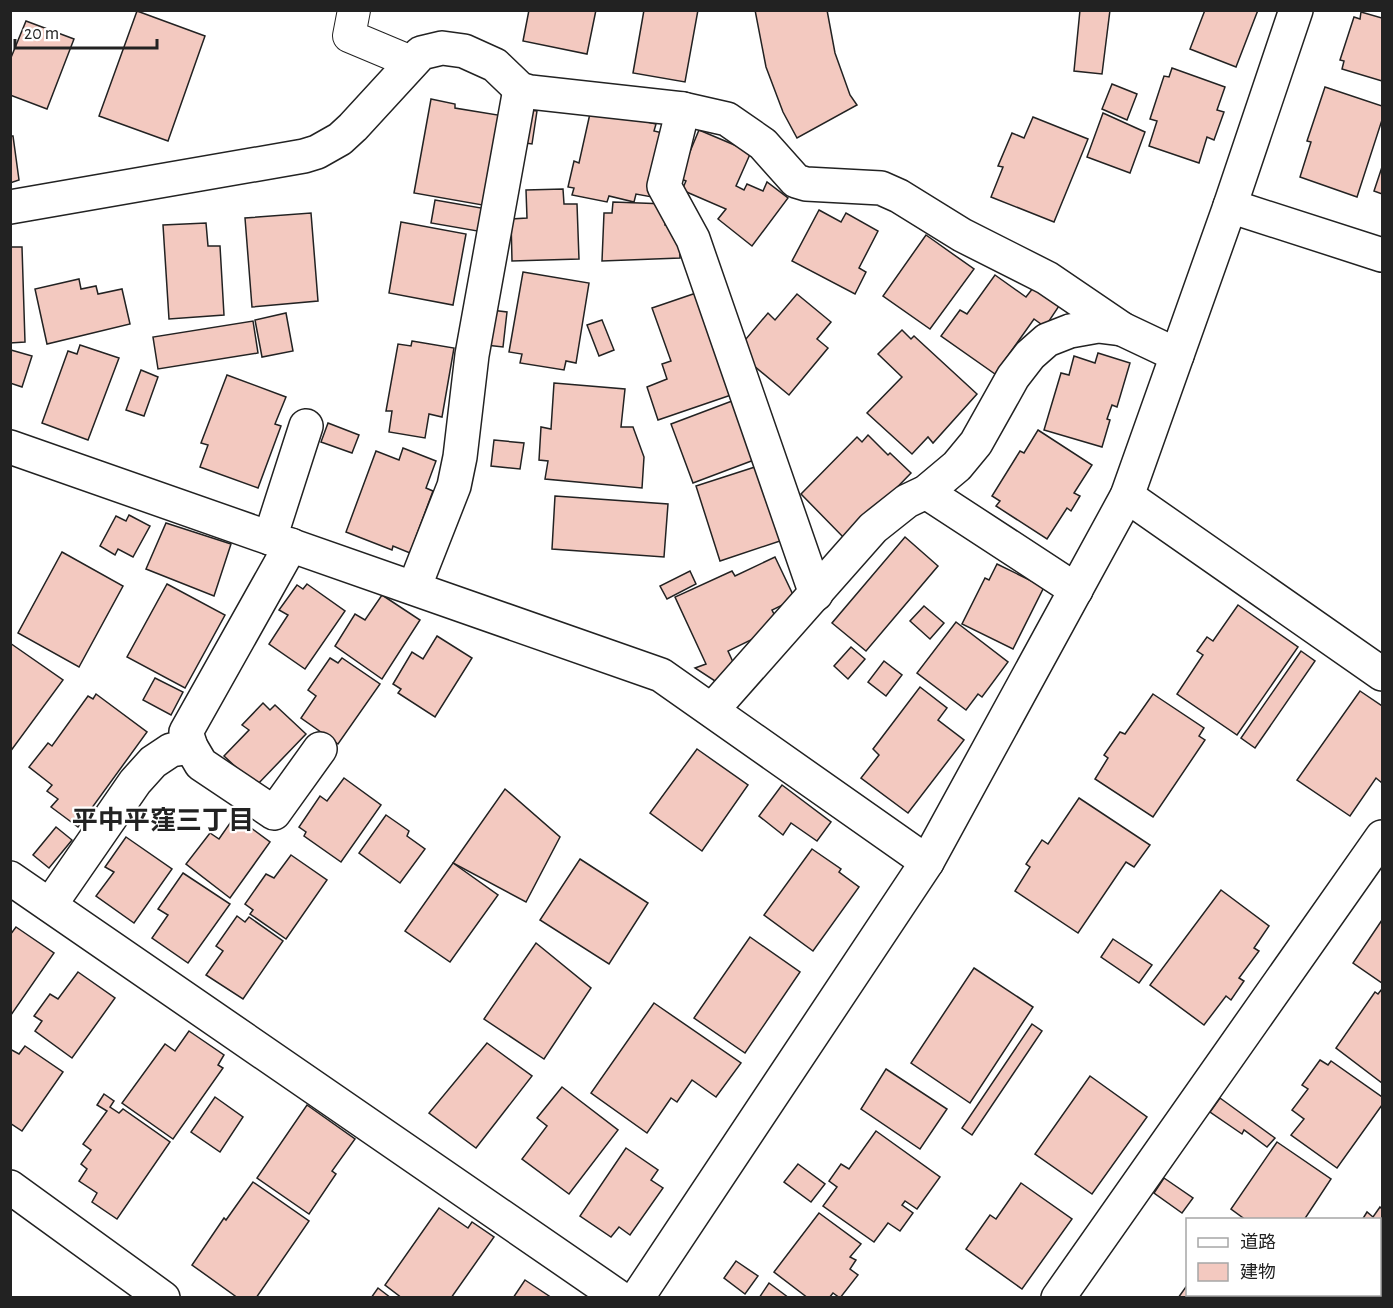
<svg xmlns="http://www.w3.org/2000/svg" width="1393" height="1308" viewBox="0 0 1393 1308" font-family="'Alegreya Sans','Noto Sans JP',sans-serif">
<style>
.building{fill:#f3c9c0;stroke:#222;stroke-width:1.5}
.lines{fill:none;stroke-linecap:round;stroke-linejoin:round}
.pedestrian-casing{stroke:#222;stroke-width:34}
.minor-casing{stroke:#222;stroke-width:36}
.pedestrian{stroke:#fff;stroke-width:32}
.minor{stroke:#fff;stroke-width:33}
.labels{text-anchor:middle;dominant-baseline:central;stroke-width:4.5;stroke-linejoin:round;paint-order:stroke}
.neighbourhood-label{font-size:26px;font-weight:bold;fill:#222;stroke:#fff}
</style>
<rect width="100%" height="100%" fill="#fff"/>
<!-- building -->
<g class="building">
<path d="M529 10H596L587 54 523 41Z"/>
<path d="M644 10H698L685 82 633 73Z"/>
<path d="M755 10H827L835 53 850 95 857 105 797 138 783 112 766 67Z"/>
<path d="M1080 10H1110L1102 74 1074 71Z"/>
<path d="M1205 10H1258L1236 67 1190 49Z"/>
<path d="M137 11 205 36 168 141 99 116Z"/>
<path d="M1361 12 1382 18V81L1342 69 1344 61 1340 60 1354 17 1360 19Z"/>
<path d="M26 21 74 39 47 109 10 95V60Z"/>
<path d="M1172 68 1225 87 1217 110 1224 112 1214 140 1207 137 1199 163 1149 146 1157 121 1150 119 1164 76 1169 77Z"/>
<path d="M1112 84 1137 94 1127 120 1102 109Z"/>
<path d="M1325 87 1382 106V120L1357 197 1300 177 1311 142 1307 141Z"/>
<path d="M431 99 455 104V108L504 116 488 206 414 193Z"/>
<path d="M524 109 537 111 532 144 519 142Z"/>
<path d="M591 109 656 124 654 131 667 134 652 197 636 194 634 202 609 196 607 202 572 195 574 188 568 187 574 161 579 163Z"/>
<path d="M1103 113 1145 132 1130 173 1087 157Z"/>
<path d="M1033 117 1088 139 1054 222 991 197 1003 167 998 166 1012 133 1024 138Z"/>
<path d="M699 130 751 152 736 186 744 190 747 184 763 191 767 182 788 198 752 246 718 219 726 209 682 190 686 181 679 178Z"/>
<path d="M10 136H13L19 180 10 183Z"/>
<path d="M1382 167V194L1374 191Z"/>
<path d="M563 189 564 204H577L579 259 512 261 511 219 527 218 526 190Z"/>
<path d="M435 200 487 209 483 232 431 223Z"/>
<path d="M613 202 666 204 665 225 679 226 680 258 602 261 604 213H612Z"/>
<path d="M819 210 841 222 846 213 878 231 859 268 866 272 855 294 792 261Z"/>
<path d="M311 213 318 301 252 307 245 218Z"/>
<path d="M401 222 466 234 453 305 389 293Z"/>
<path d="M206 223 208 246H220L224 315 169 319 163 225Z"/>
<path d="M926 235 974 269 930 329 883 296Z"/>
<path d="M10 247H22L25 342 10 343Z"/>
<path d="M523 272 589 283 576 363 566 361 564 370 520 363 522 354 509 352Z"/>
<path d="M995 275 1026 297 1033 288 1059 306 1045 327 1034 319 995 374 941 336 960 310 967 314Z"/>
<path d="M79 279 81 289 96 286 98 294 122 289 130 324 47 344 35 289Z"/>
<path d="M699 292 734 394 658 420 647 387 667 379 662 364 671 361 652 308Z"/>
<path d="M797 294 831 322 817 339 828 348 789 395 747 360 740 346 768 313 775 320Z"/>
<path d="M491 310 507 312 503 347 486 345Z"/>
<path d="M286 313 293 351 262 357 255 320Z"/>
<path d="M602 320 614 350 599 356 587 325Z"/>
<path d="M253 321 258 353 158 369 153 337Z"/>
<path d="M902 330 911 339 914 336 977 394 933 443 928 437 912 454 867 413 902 377 878 354Z"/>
<path d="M412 341 454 348 442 417 429 414 425 438 389 432 392 411H386L398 344 411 346Z"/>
<path d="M80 345 119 358 88 440 42 423 68 351 77 354Z"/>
<path d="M11 350 32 356 22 387 10 383Z"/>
<path d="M1098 353 1130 363 1117 407 1112 405 1107 419 1110 420 1102 447 1044 430 1061 373 1069 375 1074 356 1095 363Z"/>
<path d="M141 370 158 377 144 416 126 410Z"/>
<path d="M227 375 286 397 275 424 281 426 258 488 200 467 208 445 201 443Z"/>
<path d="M554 383 625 389 621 427H633L644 457 642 488 545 479 548 461 539 460 541 427 551 429Z"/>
<path d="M732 401 754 460 693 483 671 424Z"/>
<path d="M328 423 359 435 352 453 321 442Z"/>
<path d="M1038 430 1092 465 1074 493 1080 496 1071 511 1067 508 1047 539 996 506 1000 501 992 496 1020 451 1024 453Z"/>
<path d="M868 435 888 455 890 453 911 473 846 540 801 494 857 437 862 442Z"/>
<path d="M494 440 524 443 520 469 491 466Z"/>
<path d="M403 448 436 461 426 488 433 491 410 553 393 546 392 550 346 532 376 451 399 460Z"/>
<path d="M758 466 783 540 720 561 696 486Z"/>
<path d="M555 496 668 504 664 557 552 549Z"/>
<path d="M129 515 150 526 133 557 118 549 115 555 100 546 116 516 126 521Z"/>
<path d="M166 523 231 544 214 596 146 569Z"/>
<path d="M905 537 938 566 866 651 832 623Z"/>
<path d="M62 552 123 586 79 667 18 633Z"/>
<path d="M775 557 795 599 772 610 776 618 755 638 728 651 733 662 715 681 695 668 706 664 675 597 732 571 735 576Z"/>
<path d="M997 564 1044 587 1013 649 962 624 985 578 989 580Z"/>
<path d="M690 571 696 584 667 599 660 586Z"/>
<path d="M167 584 225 615 185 688 127 657Z"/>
<path d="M307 584 345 611 305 669 269 644 288 615 279 610 297 585 303 589Z"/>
<path d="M382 595 420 620 382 679 335 646 355 614 365 620Z"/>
<path d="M1238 605 1298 647 1237 735 1177 694 1203 655 1197 651 1207 637 1213 641Z"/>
<path d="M924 606 944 623 930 639 910 621Z"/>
<path d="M956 622 1008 662 982 697 978 694 966 710 917 673Z"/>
<path d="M437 636 472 658 435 717 398 693 401 689 393 684 412 652 423 659Z"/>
<path d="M10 643 63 680 10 752Z"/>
<path d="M851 647 865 659 848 679 834 666Z"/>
<path d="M1301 651 1315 661 1255 748 1241 738Z"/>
<path d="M330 658 338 663 342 658 380 684 338 744 301 718 316 696 308 690Z"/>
<path d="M884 661 902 675 886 696 868 682Z"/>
<path d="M155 678 183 692 171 715 143 700Z"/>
<path d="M920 687 947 708 938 720 964 740 908 813 861 778 879 755 873 749Z"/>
<path d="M1360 691 1382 706V783L1376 778 1350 816 1297 780Z"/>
<path d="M96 694 147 732 78 827 51 807 58 799 47 791 52 785 29 767 48 743 52 746 88 696 93 699Z"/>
<path d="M1153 694 1204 728 1199 736 1205 740 1153 817 1095 779 1108 758 1104 755 1120 732 1125 734Z"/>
<path d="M263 703 270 710 275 705 306 734 256 786 224 756 249 730 242 725Z"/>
<path d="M697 749 748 785 702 851 650 813Z"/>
<path d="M344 778 381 805 341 862 304 836 306 832 299 827 320 796 327 801Z"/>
<path d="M782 785 831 822 817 841 791 823 783 835 759 816Z"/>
<path d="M505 789 560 837 526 902 453 863Z"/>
<path d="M1079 798 1150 845 1134 867 1126 862 1078 933 1015 891 1030 867 1026 864 1042 840 1048 844Z"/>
<path d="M386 815 409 831 407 836 425 849 400 883 359 853Z"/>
<path d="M235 816 270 842 230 898 186 864 210 833 219 839Z"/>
<path d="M56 827 72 840 49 868 33 855Z"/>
<path d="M126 837 172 869 134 923 96 896 114 872 105 867Z"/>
<path d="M812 849 841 869 839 872 859 887 813 951 764 915Z"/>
<path d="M291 855 327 880 286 939 250 914 253 910 245 904 266 874 274 878Z"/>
<path d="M580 859 648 903 609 964 540 920Z"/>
<path d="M453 863 498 895 450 962 405 931Z"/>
<path d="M183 873 230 904 188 963 152 938 168 915 158 909Z"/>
<path d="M1221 890 1269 926 1254 948 1259 951 1239 978 1244 981 1231 1000 1226 996 1204 1025 1150 985Z"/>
<path d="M237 916 245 922 249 917 283 941 243 999 206 975 223 951 216 946Z"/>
<path d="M1382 920V983L1353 963Z"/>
<path d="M16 927 54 953 11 1015 10 935Z"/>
<path d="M750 937 800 972 745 1053 694 1018Z"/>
<path d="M1113 939 1152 965 1139 983 1101 957Z"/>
<path d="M536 943 591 988 544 1059 484 1019Z"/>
<path d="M974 968 1033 1007 970 1103 911 1063Z"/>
<path d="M78 972 115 998 72 1058 35 1031 42 1021 34 1016 50 994 58 999Z"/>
<path d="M1382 989V1083L1336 1048 1375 992 1378 994Z"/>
<path d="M654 1003 741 1063 716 1097 692 1080 677 1102 671 1098 647 1133 591 1093Z"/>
<path d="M1032 1024 1042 1031 972 1135 962 1128Z"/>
<path d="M189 1031 224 1055 218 1065 223 1068 173 1139 122 1103 165 1044 175 1051Z"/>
<path d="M487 1043 532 1076 476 1148 429 1113Z"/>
<path d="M25 1046 63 1072 22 1131 10 1123V1049L19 1054Z"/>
<path d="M1320 1060 1328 1065 1331 1061 1382 1097V1105L1337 1168 1291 1135 1304 1119 1292 1110 1308 1089 1302 1085Z"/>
<path d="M886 1069 947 1109 920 1149 861 1109Z"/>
<path d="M1090 1076 1147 1117 1092 1194 1035 1154Z"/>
<path d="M562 1087 618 1130 569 1194 522 1159 547 1126 537 1118Z"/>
<path d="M104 1094 114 1101 110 1107 119 1113 123 1109 170 1142 117 1219 92 1202 97 1193 79 1181 87 1169 81 1164 91 1150 83 1144 107 1111 97 1105Z"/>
<path d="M215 1097 243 1117 220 1152 191 1132Z"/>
<path d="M1220 1098 1275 1138 1267 1147 1244 1130 1242 1134 1210 1112Z"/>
<path d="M307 1105 355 1139 332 1171 336 1174 309 1214 257 1178Z"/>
<path d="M876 1131 940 1177 917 1209 905 1201 902 1205 913 1213 900 1231 888 1223 874 1242 823 1206 837 1187 829 1181 841 1164 849 1169Z"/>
<path d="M1277 1142 1331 1179 1304 1220H1246L1231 1209Z"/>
<path d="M626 1148 658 1170 651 1180 663 1188 630 1235 619 1227 611 1237 580 1216Z"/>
<path d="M798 1164 825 1184 811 1202 784 1182Z"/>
<path d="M1164 1178 1193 1198 1182 1213 1154 1193Z"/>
<path d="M253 1182 309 1221 256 1298H238L192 1265 224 1218 226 1220Z"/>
<path d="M1021 1183 1072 1219 1022 1289 966 1249 990 1215 996 1219Z"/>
<path d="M1380 1207 1382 1209V1280L1380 1278V1220H1362L1367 1212 1373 1217Z"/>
<path d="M439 1208 468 1228 472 1222 494 1237 451 1298H402L385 1285Z"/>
<path d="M819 1213 861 1244 850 1257 856 1260 850 1269 858 1275 840 1298 833 1293 829 1298H808L774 1272Z"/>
<path d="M736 1261 758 1276 745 1294 724 1278Z"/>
<path d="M525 1280 552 1298H513Z"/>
<path d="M769 1283 789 1298H759Z"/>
<path d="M1188 1284V1294H1249L1247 1298H1178Z"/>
<path d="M378 1288 391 1298H371Z"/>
<path d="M1299 1294H1371L1375 1298H1297Z"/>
</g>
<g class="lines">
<!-- pedestrian casing -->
<g class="pedestrian-casing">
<path id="pedestrian" d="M354 10 349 36 411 62"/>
</g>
<!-- minor casing -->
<g class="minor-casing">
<g id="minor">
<path d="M683 109 664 186 693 239 816 594"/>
<path d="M1230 206 1382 255"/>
<path d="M10 207 304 156 317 152 340 139 353 127 421 53 442 48 464 51 495 65 520 89 530 92 683 109 727 119 763 144 796 181 806 184 881 188 899 196 962 235 1047 278 1122 329 1177 355"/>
<path d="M10 447 661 675 927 862"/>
<path d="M926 492 1076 590"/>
<path d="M1127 496 1382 674"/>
<path d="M270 538 306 426"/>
<path d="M291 545 186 732 191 747 201 764 274 813 320 749"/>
<path d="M414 588 454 486 460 457 472 355 520 89"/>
<path d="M712 710 873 528 907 501 926 492 957 466 976 443 1013 377 1030 355 1047 340 1070 331 1098 326 1122 329"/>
<path d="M10 878 620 1298"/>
<path d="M50 905 135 782 153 762 171 750 191 747"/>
<path d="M10 1187 163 1298"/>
<path d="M637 1298 927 862 1127 496 1230 206 1296 10"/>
<path d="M1058 1298 1382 837"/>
</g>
</g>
<!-- pedestrian -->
<use href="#pedestrian" class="pedestrian"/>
<!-- minor -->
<use href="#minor" class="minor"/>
</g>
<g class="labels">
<!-- neighbourhood labels -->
<g class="neighbourhood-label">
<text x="163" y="821">平中平窪三丁目</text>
</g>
</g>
<!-- border -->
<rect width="1393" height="1308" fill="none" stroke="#222222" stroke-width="24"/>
<!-- legend -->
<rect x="1186" y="1218" width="195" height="78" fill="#ffffff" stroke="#a7a7a7" stroke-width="1.5"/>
<rect x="1198" y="1238" width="30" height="9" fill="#ffffff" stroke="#a7a7a7" stroke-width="1.5"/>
<text x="1240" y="1248" font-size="18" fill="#222222">道路</text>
<rect x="1198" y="1263" width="30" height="18" fill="#f3c9c0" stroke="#a7a7a7" stroke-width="1.5"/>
<text x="1240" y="1278" font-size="18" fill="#222222">建物</text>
<!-- scale -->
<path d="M15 39v9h142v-9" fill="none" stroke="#222222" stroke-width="3"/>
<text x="24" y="39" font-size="18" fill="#222222" stroke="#ffffff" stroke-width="4.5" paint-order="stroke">20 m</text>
</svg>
